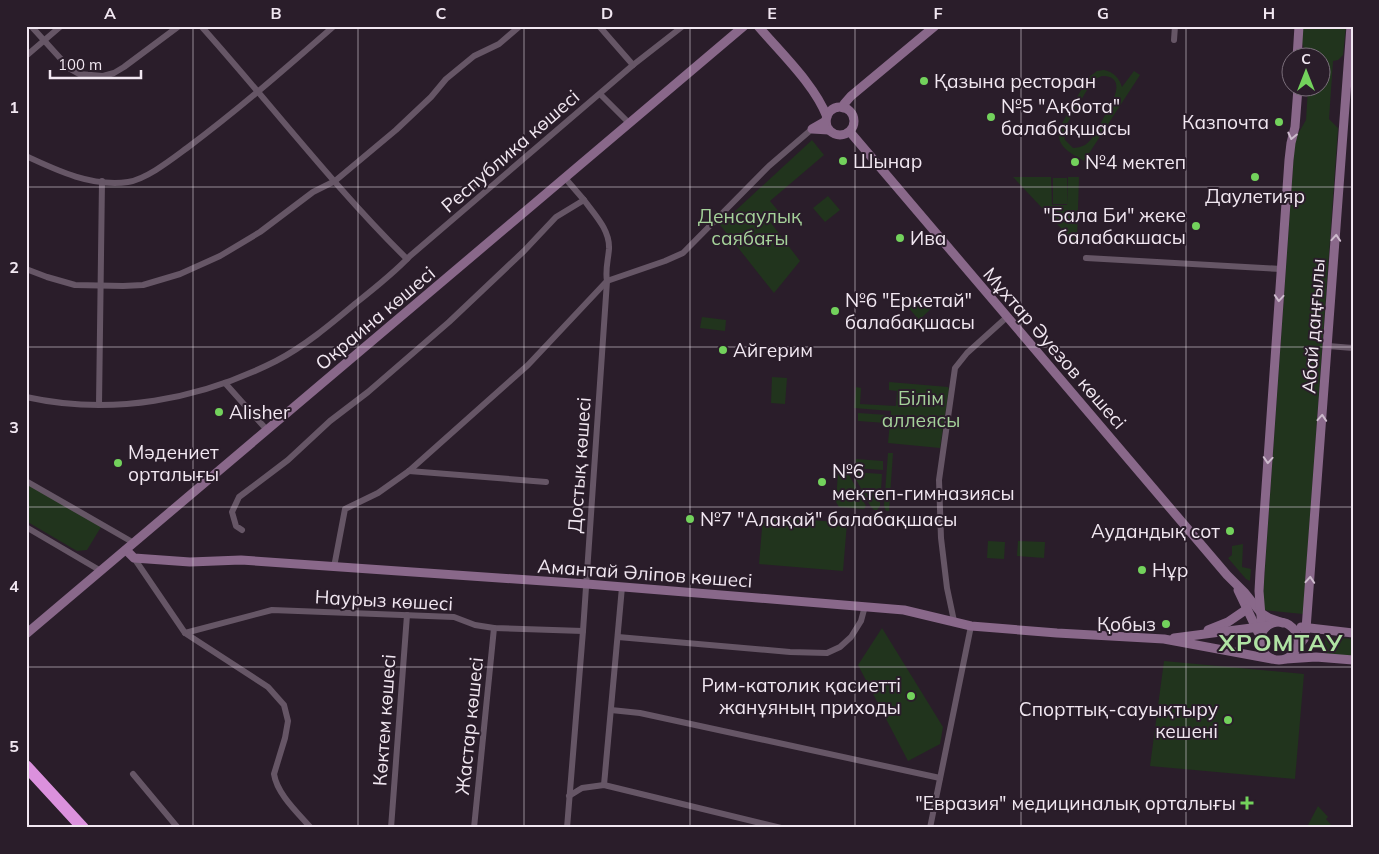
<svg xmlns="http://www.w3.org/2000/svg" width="1379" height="854" viewBox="0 0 1379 854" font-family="Mulish,sans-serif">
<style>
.green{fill:#21341d;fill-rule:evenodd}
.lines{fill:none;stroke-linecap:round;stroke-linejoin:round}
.street{stroke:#665666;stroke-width:6}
.secondary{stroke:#89688a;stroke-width:9}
.highway{stroke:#db91dd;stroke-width:12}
.oneway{stroke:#cdbbcd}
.grid{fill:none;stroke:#f1e7f1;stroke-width:1;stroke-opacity:0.55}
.poi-dot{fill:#73d25c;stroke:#2a1d2a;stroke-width:2}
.labels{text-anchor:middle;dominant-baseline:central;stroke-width:4;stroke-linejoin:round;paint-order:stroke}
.poi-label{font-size:19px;fill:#f1e7f1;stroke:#2a1d2a;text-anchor:start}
.street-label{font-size:19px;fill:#f1e7f1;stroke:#2a1d2a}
.park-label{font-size:19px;fill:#a5d29a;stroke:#2a1d2a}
.district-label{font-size:24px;font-weight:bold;letter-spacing:1px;fill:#afe2a3;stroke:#2a1d2a}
.neatline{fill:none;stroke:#f1e7f1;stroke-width:2}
.grid-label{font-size:16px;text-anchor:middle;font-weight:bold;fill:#f1e7f1}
</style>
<rect width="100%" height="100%" fill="#2a1d2a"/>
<!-- green -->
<g class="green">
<path d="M1302 26H1346L1343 55 1338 60 1333 61 1329 119 1338 128 1303 614 1262 610 1295 139 1306 120 1308 88H1322V58L1311 57V56L1307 55 1301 41Z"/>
<path d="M1104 70C1114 72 1119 78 1122 87L1134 71 1140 75 1084 161C1069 152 1053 145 1061 125L1088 78 1097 71ZM1102 76C1130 76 1110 107 1103 119 1098 127 1093 140 1085 145 1081 147 1077 148 1073 148L1065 140 1064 132 1065 127 1093 80Z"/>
<path d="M812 140 824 155 770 201 780 213 771 223 800 261 774 293 720 225Z"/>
<path d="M1013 177H1051L1052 205H1067L1068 177H1079L1077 239 1074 242Z"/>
<rect x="1053" y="178" width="14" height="26"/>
<path d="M828 196 840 210 825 222 813 208Z"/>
<path d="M920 294 932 308 919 320 907 306Z"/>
<path d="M702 317 726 320 725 331 700 328Z"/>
<path d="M772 377 787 378 785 404 771 403Z"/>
<path d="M889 382 948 387 949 389 940 448 888 443 891 411 854 408 856 387 861 388 860 404 896 406 897 391 889 390Z"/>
<path d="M858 413 887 415 886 423 858 421Z"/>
<path d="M888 453H893L889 511H886L884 506Z"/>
<path d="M856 459 883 461V470L855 468Z"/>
<path d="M838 471H847L866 506 864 509 839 507 836 502Z"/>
<path d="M852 472 882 474 880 506 877 510H874L871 507Z"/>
<path d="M26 482 101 527 87 550 77 551 26 521Z"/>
<path d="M763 516 847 523 843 571 759 564Z"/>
<path d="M988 541 1005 542 1004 559 987 558Z"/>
<path d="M1018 541 1045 542 1044 558 1017 556Z"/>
<path d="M1243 544 1242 567 1251 569 1250 581 1246 579 1228 558 1232 555V546Z"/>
<path d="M882 628 943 727 940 744 908 761 858 665Z"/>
<path d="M1325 637 1353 639V656L1323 654Z"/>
<path d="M1164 661 1304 674 1295 779 1150 766Z"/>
<path d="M1318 806 1328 817 1326 819 1332 826 1331 828H1310L1308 825Z"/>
</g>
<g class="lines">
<!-- street -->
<g class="street">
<path d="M31 26 70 69 79 74 103 76 114 73 124 67 179 26"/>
<path d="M201 26C270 103 333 186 407 259"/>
<path d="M599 26 633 65"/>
<path d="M1174 40 1175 26"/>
<path d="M26 56 61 26"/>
<path d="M600 94 629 123"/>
<path d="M26 156C58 171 92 187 128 182 147 179 172 159 187 148 238 110 286 68 334 26"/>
<path d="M1086 258 1281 269"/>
<path d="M26 269 47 277 75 285 123 286 143 285 180 274 220 256 260 232 313 192 335 181 396 130 431 97 446 79 474 56 499 44 520 26"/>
<path d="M1328 346 1353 348"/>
<path d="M225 383 267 430"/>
<path d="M26 397C112 416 199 400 276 361 305 346 331 324 356 303 375 288 394 273 410 256L633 65 683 26"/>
<path d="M99 405 102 181"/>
<path d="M409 471 546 482"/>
<path d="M26 481 134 543"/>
<path d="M26 527 101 571"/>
<path d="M242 530 236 526 232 512 239 497 288 460 330 421 368 392 449 322 524 251 556 217 584 200 565 178"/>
<path d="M134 558 185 633 268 687 284 705 288 721 285 738 274 774C277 794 298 813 311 828"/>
<path d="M334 567 345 509 378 493 409 471 528 365 607 281 665 261 683 253 769 166 812 129"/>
<path d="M954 621 947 588 941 538 939 480 955 368 967 353 1007 317"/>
<path d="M185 633 272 610 454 617 475 625 494 628 583 631"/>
<path d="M618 637 790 652 827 653 840 647 851 637 861 621 865 606"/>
<path d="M611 710 640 713 940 778"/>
<path d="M133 774 178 828"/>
<path d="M604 785 622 587"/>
<path d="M569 796 582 788 604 785 781 828"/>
<path d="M391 828 407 615"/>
<path d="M474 828 494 628"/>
<path d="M567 828 583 631 607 281C605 270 608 261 609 249 610 230 595 215 584 200"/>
<path d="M930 828 971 626"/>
</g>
<!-- secondary -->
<g class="secondary">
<path d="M758 26C781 53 815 85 827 117"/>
<path d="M1297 58 1299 26"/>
<circle cx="840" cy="121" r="14"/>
<path d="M843 108 844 104 851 96 935 26"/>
<path d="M826 121 812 129 829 130"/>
<path d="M850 132 1227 575 1245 593 1261 613 1269 618 1283 623"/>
<path d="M126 550 134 558 190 562 241 560 587 584 904 610 971 626 1057 633 1164 639 1272 659"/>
<path d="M1238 590 1258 632"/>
<circle cx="1279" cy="641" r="19"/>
<path d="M1301 627 1353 633"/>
<path d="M1262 628 1259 591 1260 573 1289 160 1291 143 1295 127 1298 88"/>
<path d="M1208 630 1228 622 1247 609"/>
<path d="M26 634 744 26"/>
<path d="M1174 638 1267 626"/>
<path d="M1297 648 1304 639 1306 629 1351 26"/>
<path d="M1286 659 1316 657 1353 660"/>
</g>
<!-- highway -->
<path class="highway" d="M26 766 83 828"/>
</g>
<!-- one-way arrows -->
<defs><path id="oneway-chevron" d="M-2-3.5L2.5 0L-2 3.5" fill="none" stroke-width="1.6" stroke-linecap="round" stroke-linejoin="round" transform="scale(1.25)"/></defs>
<g class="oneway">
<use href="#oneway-chevron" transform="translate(1292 136) rotate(103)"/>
<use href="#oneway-chevron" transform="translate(1336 238) rotate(-86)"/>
<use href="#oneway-chevron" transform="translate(1279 298) rotate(94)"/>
<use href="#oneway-chevron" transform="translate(1322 418) rotate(-86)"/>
<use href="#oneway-chevron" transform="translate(1268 460) rotate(94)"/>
<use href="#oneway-chevron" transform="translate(1310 580) rotate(-86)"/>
</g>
<!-- grid -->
<path class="grid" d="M193 26V828M358 26V828M524 26V828M690 26V828M855 26V828M1021 26V828M1186 26V828M26 187H1353M26 347H1353M26 507H1353M26 667H1353"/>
<!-- markers -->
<g class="poi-dot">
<circle cx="924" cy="81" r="5"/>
<circle cx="991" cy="117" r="5"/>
<circle cx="1279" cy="122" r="5"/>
<circle cx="843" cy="161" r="5"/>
<circle cx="1075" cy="162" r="5"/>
<circle cx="1255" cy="177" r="5"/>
<circle cx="1196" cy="226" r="5"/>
<circle cx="900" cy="238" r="5"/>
<circle cx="835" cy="311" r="5"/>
<circle cx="723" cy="350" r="5"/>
<circle cx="219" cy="412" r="5"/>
<circle cx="118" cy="463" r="5"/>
<circle cx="822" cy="482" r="5"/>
<circle cx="690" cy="519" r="5"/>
<circle cx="1230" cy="531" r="5"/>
<circle cx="1142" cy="570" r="5"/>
<circle cx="1166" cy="624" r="5"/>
<circle cx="911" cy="696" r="5"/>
<circle cx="1228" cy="720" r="5"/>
<path d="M1244.5 795.5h5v5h5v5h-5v5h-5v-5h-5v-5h5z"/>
</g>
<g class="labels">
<!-- poi labels -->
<g class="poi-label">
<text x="934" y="81">Қазына ресторан</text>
<text x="1001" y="106">№5 "Ақбота"<tspan x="1001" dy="22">балабақшасы</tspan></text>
<text x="1269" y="122" text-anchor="end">Казпочта</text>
<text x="853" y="161">Шынар</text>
<text x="1085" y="162">№4 мектеп</text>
<text x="1255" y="196" text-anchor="middle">Даулетияр</text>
<text x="1186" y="215" text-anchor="end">"Бала Би" жеке<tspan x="1186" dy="22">балабакшасы</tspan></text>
<text x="910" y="238">Ива</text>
<text x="845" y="300">№6 "Еркетай"<tspan x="845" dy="22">балабақшасы</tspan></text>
<text x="733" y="350">Айгерим</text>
<text x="229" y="412">Alisher</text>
<text x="128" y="452">Мәдениет<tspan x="128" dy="22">орталығы</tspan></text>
<text x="832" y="471">№6<tspan x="832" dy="22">мектеп-гимназиясы</tspan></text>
<text x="700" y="519">№7 "Алақай" балабақшасы</text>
<text x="1220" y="531" text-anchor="end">Аудандық сот</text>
<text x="1152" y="570">Нұр</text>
<text x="1156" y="624" text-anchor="end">Қобыз</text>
<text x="901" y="685" text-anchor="end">Рим-католик қасиетті<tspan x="901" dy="22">жанұяның приходы</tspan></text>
<text x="1218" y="709" text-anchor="end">Спорттық-сауықтыру<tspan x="1218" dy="22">кешені</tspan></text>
<text x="1236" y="803" text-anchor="end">"Евразия" медициналық орталығы</text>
</g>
<!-- street labels -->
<g class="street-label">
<text transform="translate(510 151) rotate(-41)">Республика көшесі</text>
<text transform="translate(375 318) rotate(-40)">Окраина көшесі</text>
<text transform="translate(1313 326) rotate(-86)">Абай даңғылы</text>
<text transform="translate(1055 348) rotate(49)">Мұхтар Әуезов көшесі</text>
<text transform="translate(579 465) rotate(-86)">Достық көшесі</text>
<text transform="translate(645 573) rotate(4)">Амантай Әліпов көшесі</text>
<text transform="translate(384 600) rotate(3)">Наурыз көшесі</text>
<text transform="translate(384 720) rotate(-86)">Көктем көшесі</text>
<text transform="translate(469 726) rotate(-84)">Жастар көшесі</text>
</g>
<!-- park labels -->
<g class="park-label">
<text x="750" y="216">Денсаулық<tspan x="750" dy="22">саябағы</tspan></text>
<text x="921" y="398">Білім<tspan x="921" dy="22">аллеясы</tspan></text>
</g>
<!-- district labels -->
<g class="district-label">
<text x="1281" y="642">ХРОМТАУ</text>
</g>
</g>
<!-- border -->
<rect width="1379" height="854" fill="none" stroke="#2a1d2a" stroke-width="55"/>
<!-- north arrow -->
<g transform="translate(1306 72)"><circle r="24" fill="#2a1d2a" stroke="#7a6e7a"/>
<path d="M0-4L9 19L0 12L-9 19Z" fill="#73d25c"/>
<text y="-8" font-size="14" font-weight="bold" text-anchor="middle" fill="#f1e7f1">С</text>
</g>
<!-- scale -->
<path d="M50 70v8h91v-8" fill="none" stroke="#f1e7f1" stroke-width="2.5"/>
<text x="58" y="70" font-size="15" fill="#f1e7f1" stroke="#2a1d2a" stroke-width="4" paint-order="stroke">100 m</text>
<rect x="28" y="28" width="1324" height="798" class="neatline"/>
<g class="grid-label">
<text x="110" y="19">A</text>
<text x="276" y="19">B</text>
<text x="441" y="19">C</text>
<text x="607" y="19">D</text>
<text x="772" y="19">E</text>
<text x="938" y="19">F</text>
<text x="1103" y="19">G</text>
<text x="1269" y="19">H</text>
<text x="14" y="113">1</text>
<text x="14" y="273">2</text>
<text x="14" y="433">3</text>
<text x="14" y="592">4</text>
<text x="14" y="752">5</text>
</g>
</svg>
